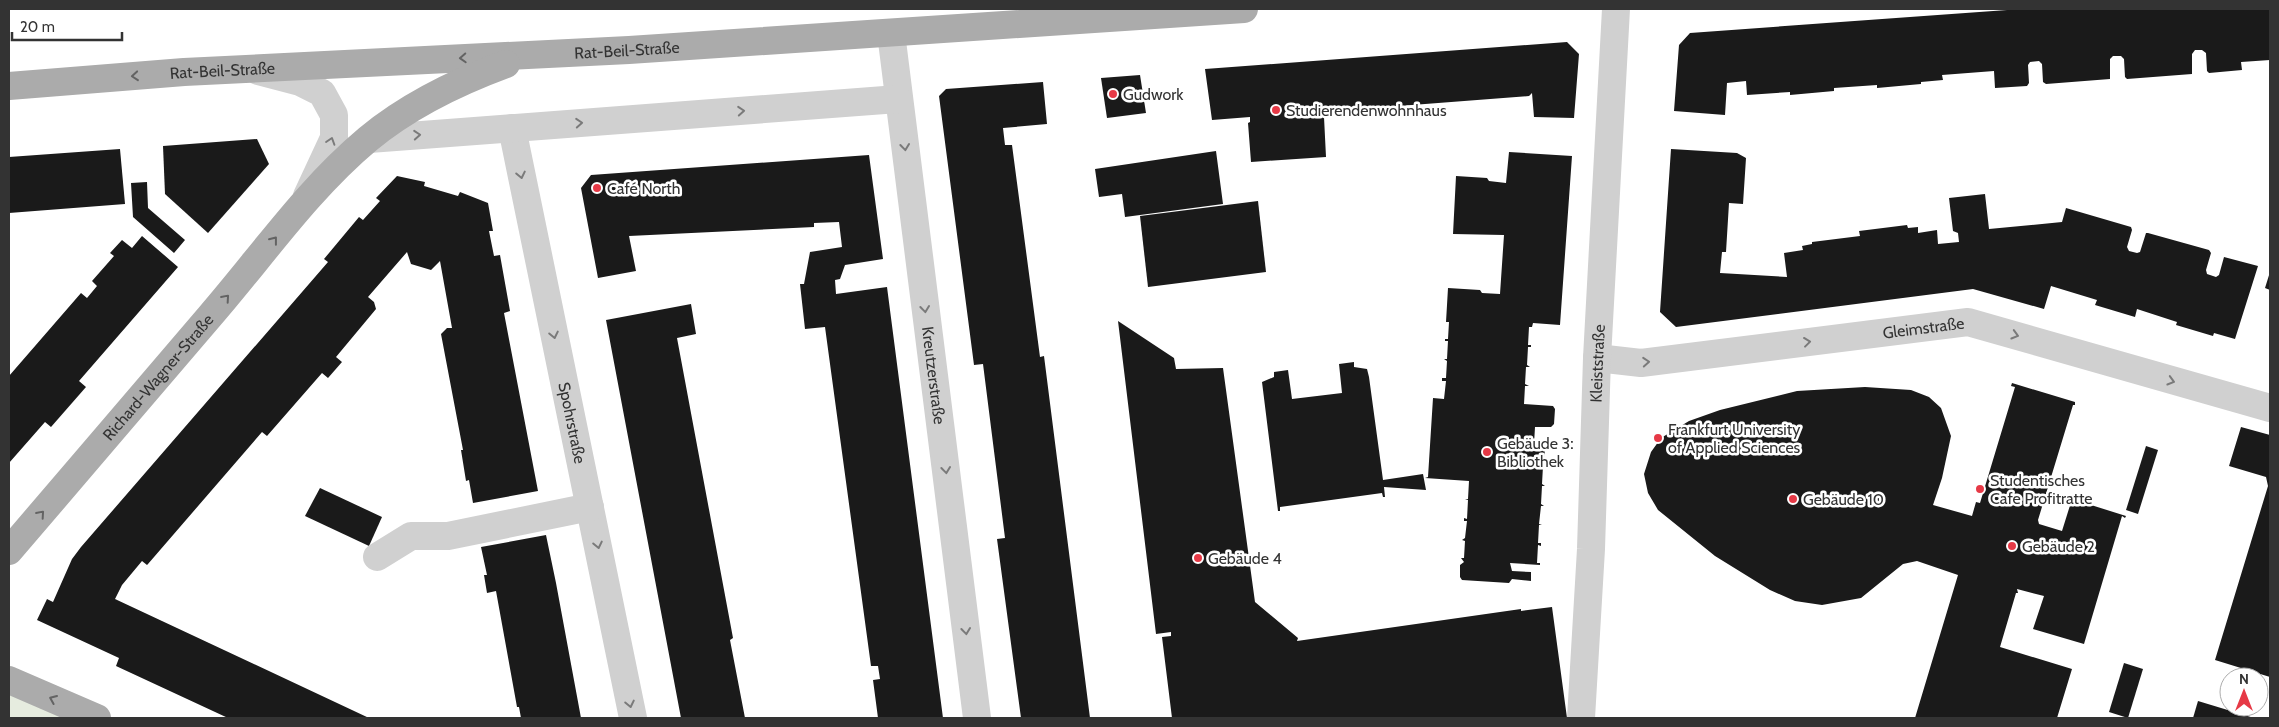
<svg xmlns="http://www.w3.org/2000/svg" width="2279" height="727" viewBox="0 0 2279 727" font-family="Cabin,sans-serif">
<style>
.green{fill:#e6ecdf}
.building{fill:#1a1a1a}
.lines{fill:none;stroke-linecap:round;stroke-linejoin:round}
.minor{stroke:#d0d0d0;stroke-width:28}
.major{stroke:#ababab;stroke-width:28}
.oneway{stroke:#636363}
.oneway2{stroke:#7a7a7a}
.poi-dot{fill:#e63946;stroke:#fff;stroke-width:2}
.labels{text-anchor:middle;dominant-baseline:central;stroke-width:5;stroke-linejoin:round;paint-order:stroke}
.street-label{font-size:16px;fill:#333;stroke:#fff}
.poi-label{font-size:16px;fill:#333;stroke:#fff;text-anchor:start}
</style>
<rect width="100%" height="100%" fill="#fff"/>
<!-- green -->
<path class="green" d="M9 689 72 718H9Z"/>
<!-- building -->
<g class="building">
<path d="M2021 9H2270V60L2241 62 2242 70 2209 73 2207 71 2206 53 2202 50H2195L2192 54V74L2127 79 2125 77 2124 59 2121 56H2113L2110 59V79L2046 84 2043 82 2042 64 2039 61 2030 62 2028 65 2029 83 2027 86 1995 88 1994 71 1942 75 1943 80 1921 82V84L1877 88V85L1834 88V91L1790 95V92L1747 95 1746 81 1727 83 1725 115 1674 111 1679 45 1690 33Z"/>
<path d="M1567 42 1579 54 1574 118 1534 117 1532 93 1529 96 1321 112 1322 117H1324L1326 157 1251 162 1248 123 1250 122V117L1212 120 1205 69Z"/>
<path d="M1140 75 1146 113 1107 118 1101 78Z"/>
<path d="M1043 82 1047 124 1003 128 1005 145H1012L1040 357 1044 356 1090 718H1021L997 539 1005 538 983 364 974 365 939 96 946 89Z"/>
<path d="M257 139 269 164 208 233 165 194 163 146Z"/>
<path d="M120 149 125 204 9 213V157Z"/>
<path d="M1671 149 1737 153 1746 158 1743 204 1729 203 1726 252H1722L1720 273 1787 277 1784 253 1803 250 1802 246 1812 244V242L1860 236 1859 231 1907 225 1908 228 1918 227V233L1937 230 1938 244 1959 242 1958 233 1953 231 1949 198 1985 194 1989 229 2062 222 2066 208 2131 227 2132 230 2127 247 2129 251 2137 253 2140 252 2146 233H2148L2209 250 2211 253 2206 270 2207 274 2216 277 2219 275 2224 257 2258 266 2235 339 2214 333 2213 336 2176 325 2177 322 2137 309 2135 317 2095 305 2097 300 2051 286 2044 309 1973 289 1676 327 1660 312Z"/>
<path d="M1216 151 1223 204 1125 217 1122 194 1099 197 1095 169Z"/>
<path d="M1509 152 1572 156 1560 325 1533 323 1532 327H1529L1528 345H1531V347H1528L1527 365 1530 367H1526L1525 384 1529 386H1525L1524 404 1553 406 1555 409 1554 424 1551 427H1535L1534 444 1548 445 1545 447 1544 464H1547V467L1543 466 1542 484 1545 486H1542L1541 504 1544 506H1541L1539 524H1542L1539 525 1538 543H1541V546L1538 545 1537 563H1540V565L1510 563 1512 571 1531 572V581L1512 579 1509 583 1462 580 1460 577V565L1464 562 1461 558H1464L1465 541 1462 540 1465 538 1467 521H1464V518L1467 519 1468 500 1465 499H1468L1469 481 1425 478 1428 477 1433 398 1444 399 1446 381H1442V378H1446L1447 361 1444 359H1447L1448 341H1445V339H1448L1449 322H1446L1448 288 1480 290 1482 293 1500 294 1504 235 1453 234 1456 176 1487 178 1489 181 1506 183Z"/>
<path d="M869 155 883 259 845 265 840 279 835 280 836 294 887 287 943 718H878L873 680 880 679 878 666H871L825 327 805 329 800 284H804L810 252 842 247 839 222 814 223V227L629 236 636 271 598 278 581 188 591 175Z"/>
<path d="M397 176 425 182 424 186 458 196 460 192 488 203 493 231H489L494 256 500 255 510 311 504 313 538 491 473 503 469 480 466 481 461 450H463L441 334 447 328H452L440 261 431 270 411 264 407 252 368 297 374 302 376 309 336 357 342 362 328 378 322 373 267 436 262 432 148 564 147 565 142 561 122 585 115 599 369 718H228L116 666 119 658 37 620 47 599 53 602 72 559 81 547 328 262 324 259 359 217 363 220 380 201 376 198Z"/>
<path d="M147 182 148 208 185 240 174 253 133 217 131 183Z"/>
<path d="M1258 201 1266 272 1148 287 1140 216Z"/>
<path d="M142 236 178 267 79 381 86 387 51 427 45 422 9 463V376L81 293 87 298 97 286 92 281 114 256 110 253 122 240 132 248Z"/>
<path d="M2270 272V290L2265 288Z"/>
<path d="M691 304 696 334 677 338 733 638 730 640 745 718H681L606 320Z"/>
<path d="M1118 321 1174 358 1176 369 1223 368 1255 602 1298 638 1297 641 1521 609V611L1552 607 1567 718H1172L1162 637 1171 636V632L1156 634Z"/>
<path d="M1354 362V367L1367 369 1369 377 1383 480 1423 474 1426 490 1384 487 1385 497H1383L1382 493 1280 507V511H1278L1262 382 1274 377V372L1288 370 1292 399 1342 393 1339 364Z"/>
<path d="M2012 383 2075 402V405H2073L2038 520 2039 524 2062 531 2072 499 2126 516 2125 518 2122 516 2084 644 2033 629 2044 596 2017 589 2018 593H2016L2000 647 2072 669 2057 718H1915L1958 575 1917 561 1903 564 1861 598 1822 605 1795 601 1770 590 1715 556 1658 510 1648 493 1644 474 1651 452 1661 438 1689 421 1720 410 1797 391 1865 387 1911 390 1929 397 1941 408 1951 436 1942 478 1933 505 1972 516 1976 502 1980 503 2015 387 2011 386Z"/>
<path d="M2241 427 2270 435V677L2215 660 2268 486 2266 477 2229 466Z"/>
<path d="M2146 446 2158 450 2138 514 2126 510Z"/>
<path d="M320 488 382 517 369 546 305 516Z"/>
<path d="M546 535 556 583 581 718H521L519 707H517L496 591 487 593 484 575H487L481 547Z"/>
<path d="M2124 663 2143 669 2128 718 2109 712Z"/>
<path d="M2198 701 2254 718H2193Z"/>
</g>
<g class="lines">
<!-- minor -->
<g class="minor">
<path id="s1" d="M891 33 977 718"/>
<path d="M258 71 300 82 322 93 334 115V138L307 196"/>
<path id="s2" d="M512 128 633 718"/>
<path d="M369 139 898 99"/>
<path id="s3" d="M1597 358 1641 363 1968 322 2270 408"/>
<path d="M377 557 411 536H448L590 507"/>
<path id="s4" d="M1581 718 1591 549 1597 358 1616 9"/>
</g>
<!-- major -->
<g class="major">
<path id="s5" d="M9 86 184 72 629 50 1244 9"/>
<path id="s6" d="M9 551C76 473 143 394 210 316 262 256 307 190 368 139 409 105 457 82 506 64"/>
<path d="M9 680 97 718"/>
</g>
</g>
<!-- one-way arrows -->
<defs><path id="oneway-chevron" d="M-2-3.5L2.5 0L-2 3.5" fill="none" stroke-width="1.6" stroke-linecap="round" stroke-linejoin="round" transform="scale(1.25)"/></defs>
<g class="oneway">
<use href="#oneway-chevron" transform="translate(463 58) rotate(177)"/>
<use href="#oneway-chevron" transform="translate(135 76) rotate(175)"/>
<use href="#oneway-chevron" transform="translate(274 240) rotate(-52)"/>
<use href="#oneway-chevron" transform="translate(226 298) rotate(-49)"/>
<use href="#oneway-chevron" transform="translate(41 514) rotate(-49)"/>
<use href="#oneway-chevron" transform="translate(53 699) rotate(-157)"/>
</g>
<g class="oneway2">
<use href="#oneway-chevron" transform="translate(741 111) rotate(-4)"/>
<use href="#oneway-chevron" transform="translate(579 123) rotate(-4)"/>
<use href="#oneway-chevron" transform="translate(417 135) rotate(-4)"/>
<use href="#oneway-chevron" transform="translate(331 141) rotate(-72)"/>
<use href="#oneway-chevron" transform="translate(905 147) rotate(83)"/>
<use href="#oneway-chevron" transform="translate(521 175) rotate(78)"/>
<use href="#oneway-chevron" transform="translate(925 309) rotate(83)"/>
<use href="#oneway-chevron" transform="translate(554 335) rotate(78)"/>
<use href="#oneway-chevron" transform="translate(2015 335) rotate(16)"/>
<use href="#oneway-chevron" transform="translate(1807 342) rotate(-7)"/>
<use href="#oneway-chevron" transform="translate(1646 362) rotate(-4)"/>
<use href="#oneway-chevron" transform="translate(2171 381) rotate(16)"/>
<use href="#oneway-chevron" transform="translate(946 470) rotate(83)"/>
<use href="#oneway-chevron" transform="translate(598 545) rotate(78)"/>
<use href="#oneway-chevron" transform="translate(966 631) rotate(83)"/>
<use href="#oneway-chevron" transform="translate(630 704) rotate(78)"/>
</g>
<!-- markers -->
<g class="poi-dot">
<circle cx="1113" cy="94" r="5"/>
<circle cx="1276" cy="110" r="5"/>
<circle cx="597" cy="188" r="5"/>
<circle cx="1658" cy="438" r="5"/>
<circle cx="1487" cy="452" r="5"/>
<circle cx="1980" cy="489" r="5"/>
<circle cx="1793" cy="499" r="5"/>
<circle cx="2012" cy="546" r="5"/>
<circle cx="1198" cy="558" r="5"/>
</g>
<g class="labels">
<!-- street labels -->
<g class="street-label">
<text stroke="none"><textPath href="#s5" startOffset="619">Rat-Beil-Straße</textPath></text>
<text stroke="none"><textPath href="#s5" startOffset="214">Rat-Beil-Straße</textPath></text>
<text stroke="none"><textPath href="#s3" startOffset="329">Gleimstraße</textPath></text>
<text stroke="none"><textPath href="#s4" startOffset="355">Kleiststraße</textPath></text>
<text stroke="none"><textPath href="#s1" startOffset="345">Kreutzerstraße</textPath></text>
<text stroke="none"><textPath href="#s6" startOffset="229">Richard-Wagner-Straße</textPath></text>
<text stroke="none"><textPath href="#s2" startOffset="301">Spohrstraße</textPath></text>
</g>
<!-- poi labels -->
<g class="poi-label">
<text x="1123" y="94">Gudwork</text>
<text x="1286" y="110">Studierendenwohnhaus</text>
<text x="607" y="188">Café North</text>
<text x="1668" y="429">Frankfurt University<tspan x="1668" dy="18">of Applied Sciences</tspan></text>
<text x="1497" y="443">Gebäude 3:<tspan x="1497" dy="18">Bibliothek</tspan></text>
<text x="1990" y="480">Studentisches<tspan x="1990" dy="18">Cafe Profitratte</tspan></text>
<text x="1803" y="499">Gebäude 10</text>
<text x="2022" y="546">Gebäude 2</text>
<text x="1208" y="558">Gebäude 4</text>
</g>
</g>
<!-- border -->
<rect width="2279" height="727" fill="none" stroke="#333333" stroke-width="20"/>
<!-- north arrow -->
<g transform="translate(2244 692)"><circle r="24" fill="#ffffff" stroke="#adadad"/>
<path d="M0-4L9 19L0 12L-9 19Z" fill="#e63946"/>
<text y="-8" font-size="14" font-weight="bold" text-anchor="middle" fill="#333333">N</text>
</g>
<!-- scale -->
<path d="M12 32v8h110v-8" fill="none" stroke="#333333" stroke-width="2.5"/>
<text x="20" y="32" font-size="15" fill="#333333" stroke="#ffffff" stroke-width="4" paint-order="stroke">20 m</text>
</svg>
